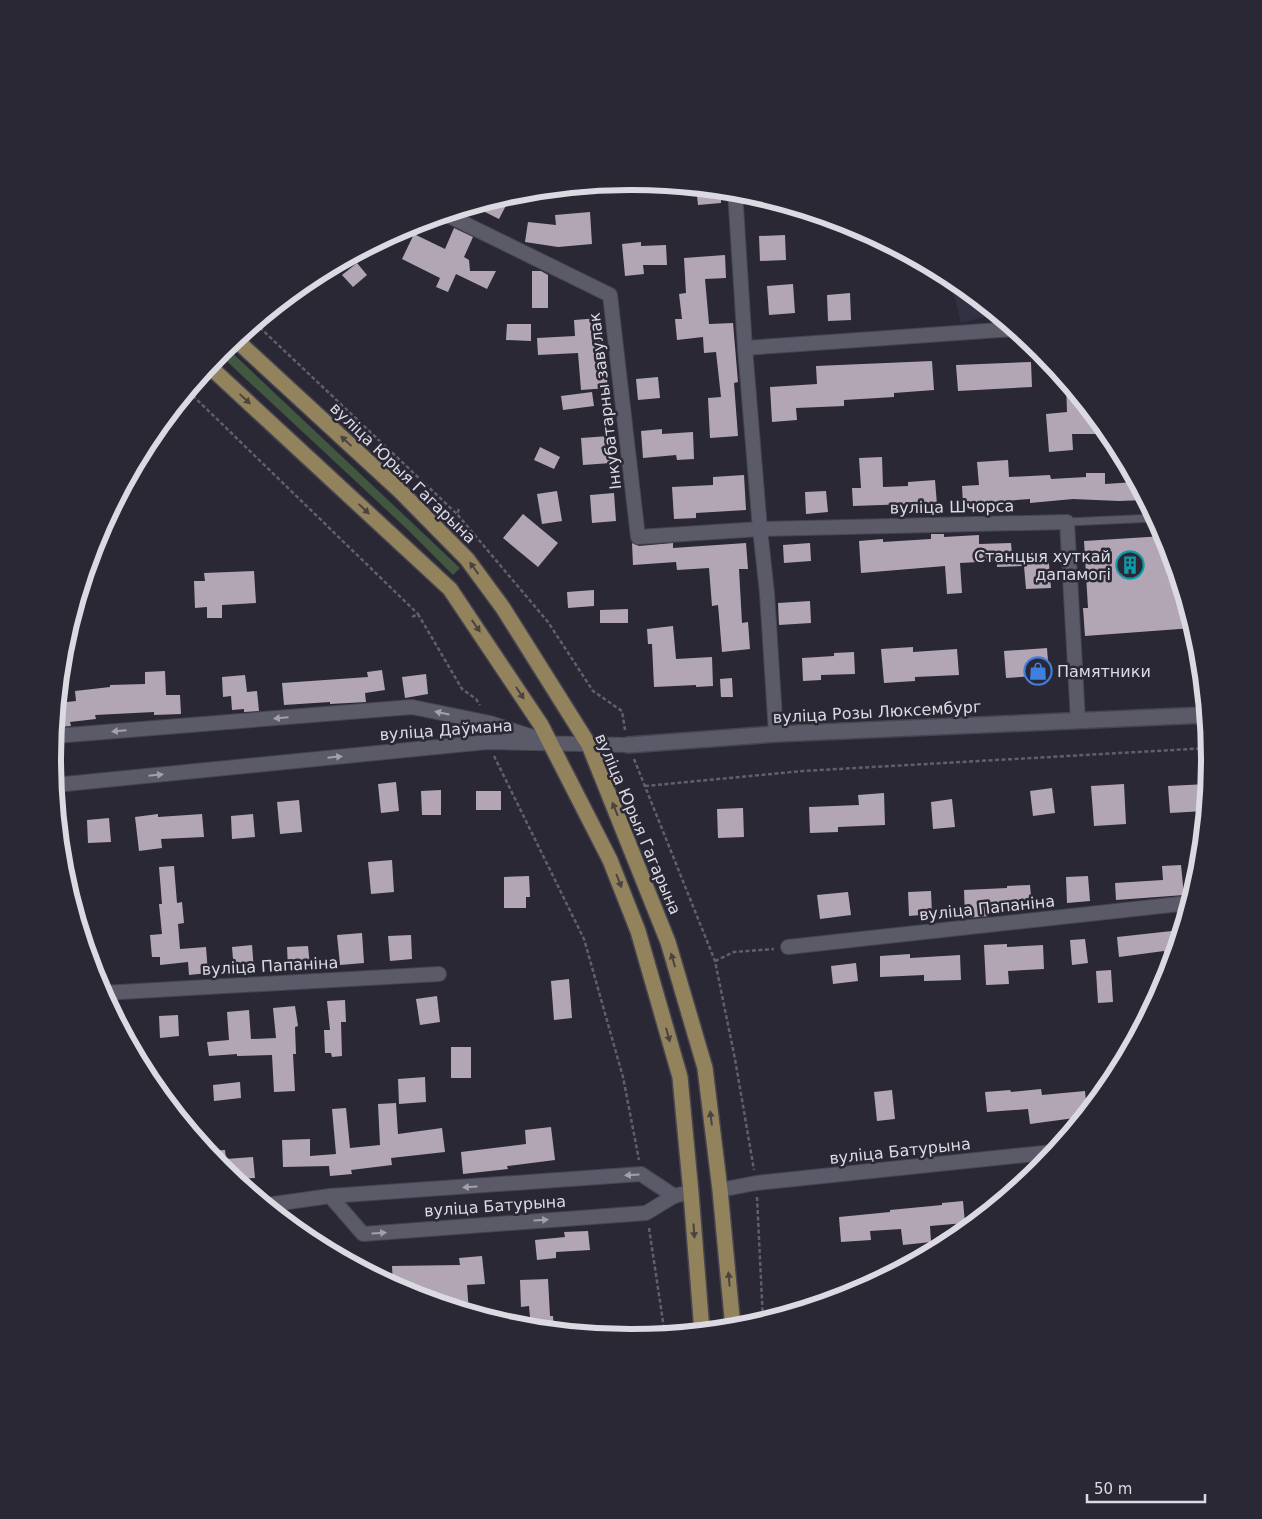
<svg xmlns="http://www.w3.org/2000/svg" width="1262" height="1519" viewBox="0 0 1262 1519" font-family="'DejaVu Sans',sans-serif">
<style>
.built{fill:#323043}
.green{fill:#425740}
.building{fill:#b3a6b4}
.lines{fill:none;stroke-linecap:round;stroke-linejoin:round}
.lane-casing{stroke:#464550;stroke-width:9}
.street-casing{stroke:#464550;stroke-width:16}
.secondary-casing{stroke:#464550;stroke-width:18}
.primary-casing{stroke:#464550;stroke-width:18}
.path{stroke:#615f6b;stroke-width:2.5;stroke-dasharray:4 2.5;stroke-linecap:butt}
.lane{stroke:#5b5a69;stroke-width:7}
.street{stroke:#5b5a69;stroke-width:14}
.secondary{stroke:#5b5a69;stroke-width:15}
.primary{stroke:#93835d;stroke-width:15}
.oneway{fill:#4a4341}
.oneway2{fill:#a1a0ac}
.labels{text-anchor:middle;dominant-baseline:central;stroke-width:5;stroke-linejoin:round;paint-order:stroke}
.street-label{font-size:16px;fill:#dbdae3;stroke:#2a2835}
.poi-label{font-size:16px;fill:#dbdae3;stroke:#2a2835;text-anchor:end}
.rim{fill:none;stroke:#dbdae3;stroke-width:6}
</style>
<rect width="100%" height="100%" fill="#2a2835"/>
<!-- built -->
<path class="built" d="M950 278 953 279 995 314 961 323Z"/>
<!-- green -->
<path class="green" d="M226 347 460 568 453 575 407 529 219 354Z"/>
<!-- building -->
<g class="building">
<path d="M696 187 721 190V203L698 205Z"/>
<path d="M512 194 499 219 473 206 493 200Z"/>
<path d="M590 212 592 244 558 247 525 242 528 222 556 225 555 215Z"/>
<path d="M454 228 473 237 464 257 469 260 470 271H496L487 289 456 274 448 292 436 287 440 278 402 259 414 234 445 249Z"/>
<path d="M785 235 786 260 760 261 759 236Z"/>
<path d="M641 242V246L666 245 667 265H643L644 274 625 276 622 244Z"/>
<path d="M725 255 726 278 705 279 709 324 733 323 738 382 734 383 738 436 710 438 708 398 721 397 716 352 704 353 703 337 677 340 675 319H682L679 294 686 293 684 258Z"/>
<path d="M357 263 367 275 353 287 342 275Z"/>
<path d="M532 271H541L548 275V308H532Z"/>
<path d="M793 284 795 313 769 315 767 286Z"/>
<path d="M850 293 851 320 828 321 827 295Z"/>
<path d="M600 318 608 388 581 390 578 353 538 355 537 338 575 336 574 320Z"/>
<path d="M507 324H531V341L506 340Z"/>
<path d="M932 361 934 390 894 393V397L844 400V406L796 408 797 420 772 422 770 387 817 384 816 366Z"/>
<path d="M1031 362 1032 387 958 391 956 365Z"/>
<path d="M658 377 660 398 638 400 636 379Z"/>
<path d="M1066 382 1099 422V434H1072L1073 450 1049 452 1046 414 1067 412Z"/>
<path d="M592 392 594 406 563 410 561 396Z"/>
<path d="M662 429V434L693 432 694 459 677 460 676 455 643 458 641 431Z"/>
<path d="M609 436 611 463 583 465 581 438Z"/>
<path d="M540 447 560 457 554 469 534 460Z"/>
<path d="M882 457 883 487 908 486V482L935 480 937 505 909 507V504L853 506 852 488H861L859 458Z"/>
<path d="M1008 460 1009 477 1050 475 1051 479 1086 477V473H1105V484L1135 482 1145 500 1119 501 1073 499 1030 503V499L963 504 962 486 979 485 977 462Z"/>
<path d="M744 475 746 510 696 513V518L674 519 672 487 713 485V477Z"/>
<path d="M557 491 562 521 542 524 537 494Z"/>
<path d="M826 491 828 512 806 514 805 492Z"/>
<path d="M614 493 616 521 592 523 590 495Z"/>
<path d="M523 514 558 543 538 567 503 538Z"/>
<path d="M931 534H944V537L979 535V544L1011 543 1012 554 1048 552 1051 588 1026 589 1024 566 997 567V561L960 563 962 593 947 594 945 566 861 573 859 541 883 539V542L931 539Z"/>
<path d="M1164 536 1193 628 1085 636 1083 608H1088L1084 541Z"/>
<path d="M632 543 639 546 673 543V548L746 543 748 569H739L742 623 748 622 750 649 722 652 718 605 712 606 709 568 677 570 676 562 633 565Z"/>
<path d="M810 543 811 561 784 563 783 545Z"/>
<path d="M254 571 256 603 222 605V618H207V607L195 608 194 581H205L204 573Z"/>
<path d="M594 590V606L568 608 567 592Z"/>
<path d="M810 601 811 623 779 625 778 603Z"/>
<path d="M628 609V623H600V610Z"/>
<path d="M673 626 676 659 712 657 713 686 696 687V685L654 687 652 644H648L647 629Z"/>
<path d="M913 647V652L957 649 959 675 915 677V681L884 683 881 649Z"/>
<path d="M1047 648 1049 675 1006 678 1004 651Z"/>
<path d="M854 652 855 674 821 675V680L803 681 802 658 834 656V653Z"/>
<path d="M382 670 385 690 365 693 366 702 330 704V702L284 705 282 683 368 677 367 672Z"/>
<path d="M165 671 166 695H180L181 714 154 715V712L95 715 96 719 70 722 71 726 56 727 58 703 76 701 75 691 110 687V685L145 684V672Z"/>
<path d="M426 674 428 694 405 698 402 677Z"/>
<path d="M245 675 247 692 257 691 259 711 244 712V709L232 710 231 696 223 697 222 677Z"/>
<path d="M732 678 733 697H721L720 679Z"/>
<path d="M396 782 399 811 381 813 378 784Z"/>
<path d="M1124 784 1126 824 1094 826 1091 786Z"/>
<path d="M1207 784 1204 811 1170 813 1168 786Z"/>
<path d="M1052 788 1055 813 1033 816 1030 791Z"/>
<path d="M441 790V815H422L421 791Z"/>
<rect x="476" y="791" width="25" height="19"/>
<path d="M884 793 885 825 838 827V832L810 833 809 807 859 805 858 795Z"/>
<path d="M952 799 955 827 933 829 931 802Z"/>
<path d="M299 800 302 832 280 834 277 802Z"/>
<path d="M743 808 744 837 718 838 717 809Z"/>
<path d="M158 814V817L202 814 204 837 161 839 162 848 139 851 135 817Z"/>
<path d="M253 814 255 837 232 839 231 816Z"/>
<path d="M109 818 111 842 88 843 87 820Z"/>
<path d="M392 860 394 892 371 894 368 862Z"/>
<path d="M1181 865 1184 895 1116 900 1115 883 1163 880 1162 866Z"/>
<path d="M174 866 177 903 182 902 184 923 178 924 180 949 206 947 208 973 189 975 188 962 160 965V957H152L150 935 162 934 159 904H162L159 867Z"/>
<path d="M529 876 530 897H526V908H504V877Z"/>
<path d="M1088 876 1090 901 1067 903 1066 877Z"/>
<path d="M1030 885 1032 908 989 910V916L965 918 964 890 1007 888V886Z"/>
<path d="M931 891 932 914 909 916 908 892Z"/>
<path d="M848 892 851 915 820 919 817 895Z"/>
<path d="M1181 930 1167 977 1164 951 1119 957 1117 937Z"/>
<path d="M362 933 364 963 340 965 337 935Z"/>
<path d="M411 935 412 959 390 961 388 936Z"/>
<path d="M1085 939 1088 963 1072 965 1070 940Z"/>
<path d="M1007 944V947L1043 945 1044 969 1008 971 1009 984 986 985 984 945Z"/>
<path d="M252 945 254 970 234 971 232 947Z"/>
<path d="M308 946 310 967 288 968 287 947Z"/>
<path d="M910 954V958L960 955 961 980 924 981V975L880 977V956Z"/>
<path d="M856 963 858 981 833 984 831 966Z"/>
<path d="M1111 970 1113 1002 1098 1003 1096 971Z"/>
<path d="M569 979 572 1018 554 1020 551 981Z"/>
<path d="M437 996 440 1022 420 1025 416 999Z"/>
<path d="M345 1000 346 1022H341L342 1056 332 1057 331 1053H325L324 1030H330L327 1001Z"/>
<path d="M295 1006 298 1026 295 1027 296 1054H293L295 1091 274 1092 272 1055 237 1056V1054L209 1056 207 1042 229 1040 227 1012 249 1010 251 1039 276 1038 273 1008Z"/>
<path d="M178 1015 179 1036 160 1038 159 1016Z"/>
<rect x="451" y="1047" width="20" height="31"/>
<path d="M425 1077 426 1102 399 1104 398 1079Z"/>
<path d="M240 1082 241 1098 214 1101 213 1085Z"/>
<path d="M1041 1089 1042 1095 1085 1091 1087 1112 1082 1117 1030 1124 1028 1109 987 1112 985 1092 1010 1090 1011 1092Z"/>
<path d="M892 1090 895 1119 877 1121 874 1092Z"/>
<path d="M396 1103 398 1134 442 1128 445 1152 391 1158 392 1165 351 1170 352 1174 330 1176 329 1166 283 1167 282 1140 310 1139V1156L336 1154 332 1109 346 1108 350 1148 380 1145 378 1104Z"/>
<path d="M551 1127 555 1160 507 1166 508 1169 463 1174 461 1152 526 1144 525 1130Z"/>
<path d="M225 1150 226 1159 253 1157 255 1178 235 1179 222 1168 208 1151Z"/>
<path d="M963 1201 965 1223 930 1226 931 1242 903 1245 901 1229 870 1231 871 1240 841 1242 839 1217 890 1212V1210L942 1205V1203Z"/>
<path d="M588 1231 590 1250 556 1252V1258L537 1260 535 1240 565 1237 564 1232Z"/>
<path d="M482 1256 485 1284 467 1285 469 1312 452 1307V1300L431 1301 409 1294 393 1285 392 1266 460 1265 459 1258Z"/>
<path d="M548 1279 550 1316H553L554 1330 531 1328 529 1306 521 1307 520 1280Z"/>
</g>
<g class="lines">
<!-- lane casing -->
<g class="lane-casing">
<g id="lane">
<path d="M975 297 981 306H986"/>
<path d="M1067 522 1155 518"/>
</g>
</g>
<!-- street casing -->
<g class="street-casing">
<g id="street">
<path d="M735 191 745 348 1014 329"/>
<path d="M445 214 610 295 638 537 760 529 1067 522 1078 721"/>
<path d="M745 348 760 529 767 593 776 734"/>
<path d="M55 736 412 707 490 723 536 738"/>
<path d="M55 785 487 742 628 745"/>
<path d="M788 947 1189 903"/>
<path d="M103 993 439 974"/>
<path d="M720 1190 756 1183 1053 1152"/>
<path d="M330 1196 363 1234 646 1213 674 1196 682 1194"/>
<path d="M267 1205 330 1196 641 1174 674 1196"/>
</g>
</g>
<!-- secondary casing -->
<g class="secondary-casing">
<path id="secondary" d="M628 745 776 734 1205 715"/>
</g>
<!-- primary casing -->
<g class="primary-casing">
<g id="primary">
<path d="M235 339 400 491 467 559 503 608 589 745 668 942 705 1068 720 1190 733 1328"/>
<path d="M209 366 450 589 541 725 610 860 638 931 680 1077 691 1193 702 1331"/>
</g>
</g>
<!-- path -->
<g class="path">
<path d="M255 323 457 514"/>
<path d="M188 391 418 614"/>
<path d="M459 509 457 514 548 622 593 691 622 711 625 730"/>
<path d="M412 617 418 614 462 689 476 699 480 705"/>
<path d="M494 756 584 939 623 1077 639 1160"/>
<path d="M634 759 715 961 735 1059 754 1170"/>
<path d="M645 786 803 771 1208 748"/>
<path d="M715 961 734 952 774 949"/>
<path d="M757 1197 763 1321"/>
<path d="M649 1228 665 1335"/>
</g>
<!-- lane -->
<use href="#lane" class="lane"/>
<!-- street -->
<use href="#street" class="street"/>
<!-- secondary -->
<use href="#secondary" class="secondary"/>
<!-- primary -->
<use href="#primary" class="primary"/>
</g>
<!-- one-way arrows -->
<defs><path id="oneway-solid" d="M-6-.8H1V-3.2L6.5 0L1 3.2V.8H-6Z" transform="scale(1.25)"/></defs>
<g class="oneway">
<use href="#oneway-solid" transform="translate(245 399) rotate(43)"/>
<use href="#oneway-solid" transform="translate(346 441) rotate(-137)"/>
<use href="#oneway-solid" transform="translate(364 509) rotate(43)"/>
<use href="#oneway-solid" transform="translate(474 568) rotate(-126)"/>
<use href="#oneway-solid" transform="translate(476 626) rotate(55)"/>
<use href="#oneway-solid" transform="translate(520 693) rotate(57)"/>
<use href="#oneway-solid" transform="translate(615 809) rotate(-112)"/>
<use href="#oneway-solid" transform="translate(619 881) rotate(69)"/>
<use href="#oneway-solid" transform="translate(673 960) rotate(-106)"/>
<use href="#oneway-solid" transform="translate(668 1035) rotate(74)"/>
<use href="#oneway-solid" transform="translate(711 1118) rotate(-97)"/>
<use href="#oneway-solid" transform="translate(694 1231) rotate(86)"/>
<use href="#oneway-solid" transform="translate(729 1279) rotate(-95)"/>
</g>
<g class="oneway2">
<use href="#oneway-solid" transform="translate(442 713) rotate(-168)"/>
<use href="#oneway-solid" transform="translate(281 718) rotate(175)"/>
<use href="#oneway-solid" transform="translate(119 731) rotate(175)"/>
<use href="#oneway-solid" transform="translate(335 757) rotate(-6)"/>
<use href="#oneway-solid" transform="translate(156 775) rotate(-6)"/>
<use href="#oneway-solid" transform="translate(632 1175) rotate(176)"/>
<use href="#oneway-solid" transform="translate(470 1187) rotate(176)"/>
<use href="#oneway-solid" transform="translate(541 1220) rotate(-4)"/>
<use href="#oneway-solid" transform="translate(379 1233) rotate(-4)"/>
</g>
<!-- icons -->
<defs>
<g id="building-ring" transform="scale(1.4375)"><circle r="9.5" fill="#2a2835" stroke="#0f9aa8" stroke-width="1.5"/><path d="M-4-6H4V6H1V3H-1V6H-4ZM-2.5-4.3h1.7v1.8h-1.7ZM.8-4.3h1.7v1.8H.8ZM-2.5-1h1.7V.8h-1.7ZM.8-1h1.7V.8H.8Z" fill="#0f9aa8"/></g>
<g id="shop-ring" transform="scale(1.4375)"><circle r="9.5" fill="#2a2835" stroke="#3f7fe0" stroke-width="1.5"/><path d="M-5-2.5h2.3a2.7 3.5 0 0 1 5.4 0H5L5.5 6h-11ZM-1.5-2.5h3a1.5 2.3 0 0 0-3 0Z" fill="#3f7fe0"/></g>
</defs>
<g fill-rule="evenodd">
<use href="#building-ring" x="1130" y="565"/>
<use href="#shop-ring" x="1038" y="671"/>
</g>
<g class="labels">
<!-- street labels -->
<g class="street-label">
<text transform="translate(605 401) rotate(-97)">Інкубатарны завулак</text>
<text transform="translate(403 473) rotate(44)">вуліца Юрыя Гагарына</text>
<text transform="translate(952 507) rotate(-1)">вуліца Шчорса</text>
<text transform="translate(877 712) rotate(-3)">вуліца Розы Люксембург</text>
<text transform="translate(446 730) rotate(-4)">вуліца Даўмана</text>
<text transform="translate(638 824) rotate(67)">вуліца Юрыя Гагарына</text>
<text transform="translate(987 908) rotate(-6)">вуліца Папаніна</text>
<text transform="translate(270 966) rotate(-3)">вуліца Папаніна</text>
<text transform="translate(900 1151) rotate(-6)">вуліца Батурына</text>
<text transform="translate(495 1206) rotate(-4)">вуліца Батурына</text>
</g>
<!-- poi labels -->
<g class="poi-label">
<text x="1111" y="556">Станцыя хуткай<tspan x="1111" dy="18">дапамогі</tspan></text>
<text x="1057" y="671" text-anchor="start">Памятники</text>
</g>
</g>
<!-- crop -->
<path d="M0 0H1262V1519H0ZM630 190H632A569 569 0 0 1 1201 759V760A569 569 0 0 1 632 1329H630A569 569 0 0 1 61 760V759A569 569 0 0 1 630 190Z" fill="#2a2835" fill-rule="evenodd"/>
<path class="rim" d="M630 190H632A569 569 0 0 1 1201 759V760A569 569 0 0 1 632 1329H630A569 569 0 0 1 61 760V759A569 569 0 0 1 630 190Z"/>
<!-- scale -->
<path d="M1087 1494v8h118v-8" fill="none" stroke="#dbdae3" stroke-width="2.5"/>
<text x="1094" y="1494" font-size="15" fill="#dbdae3" stroke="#2a2835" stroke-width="4" paint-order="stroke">50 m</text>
</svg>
